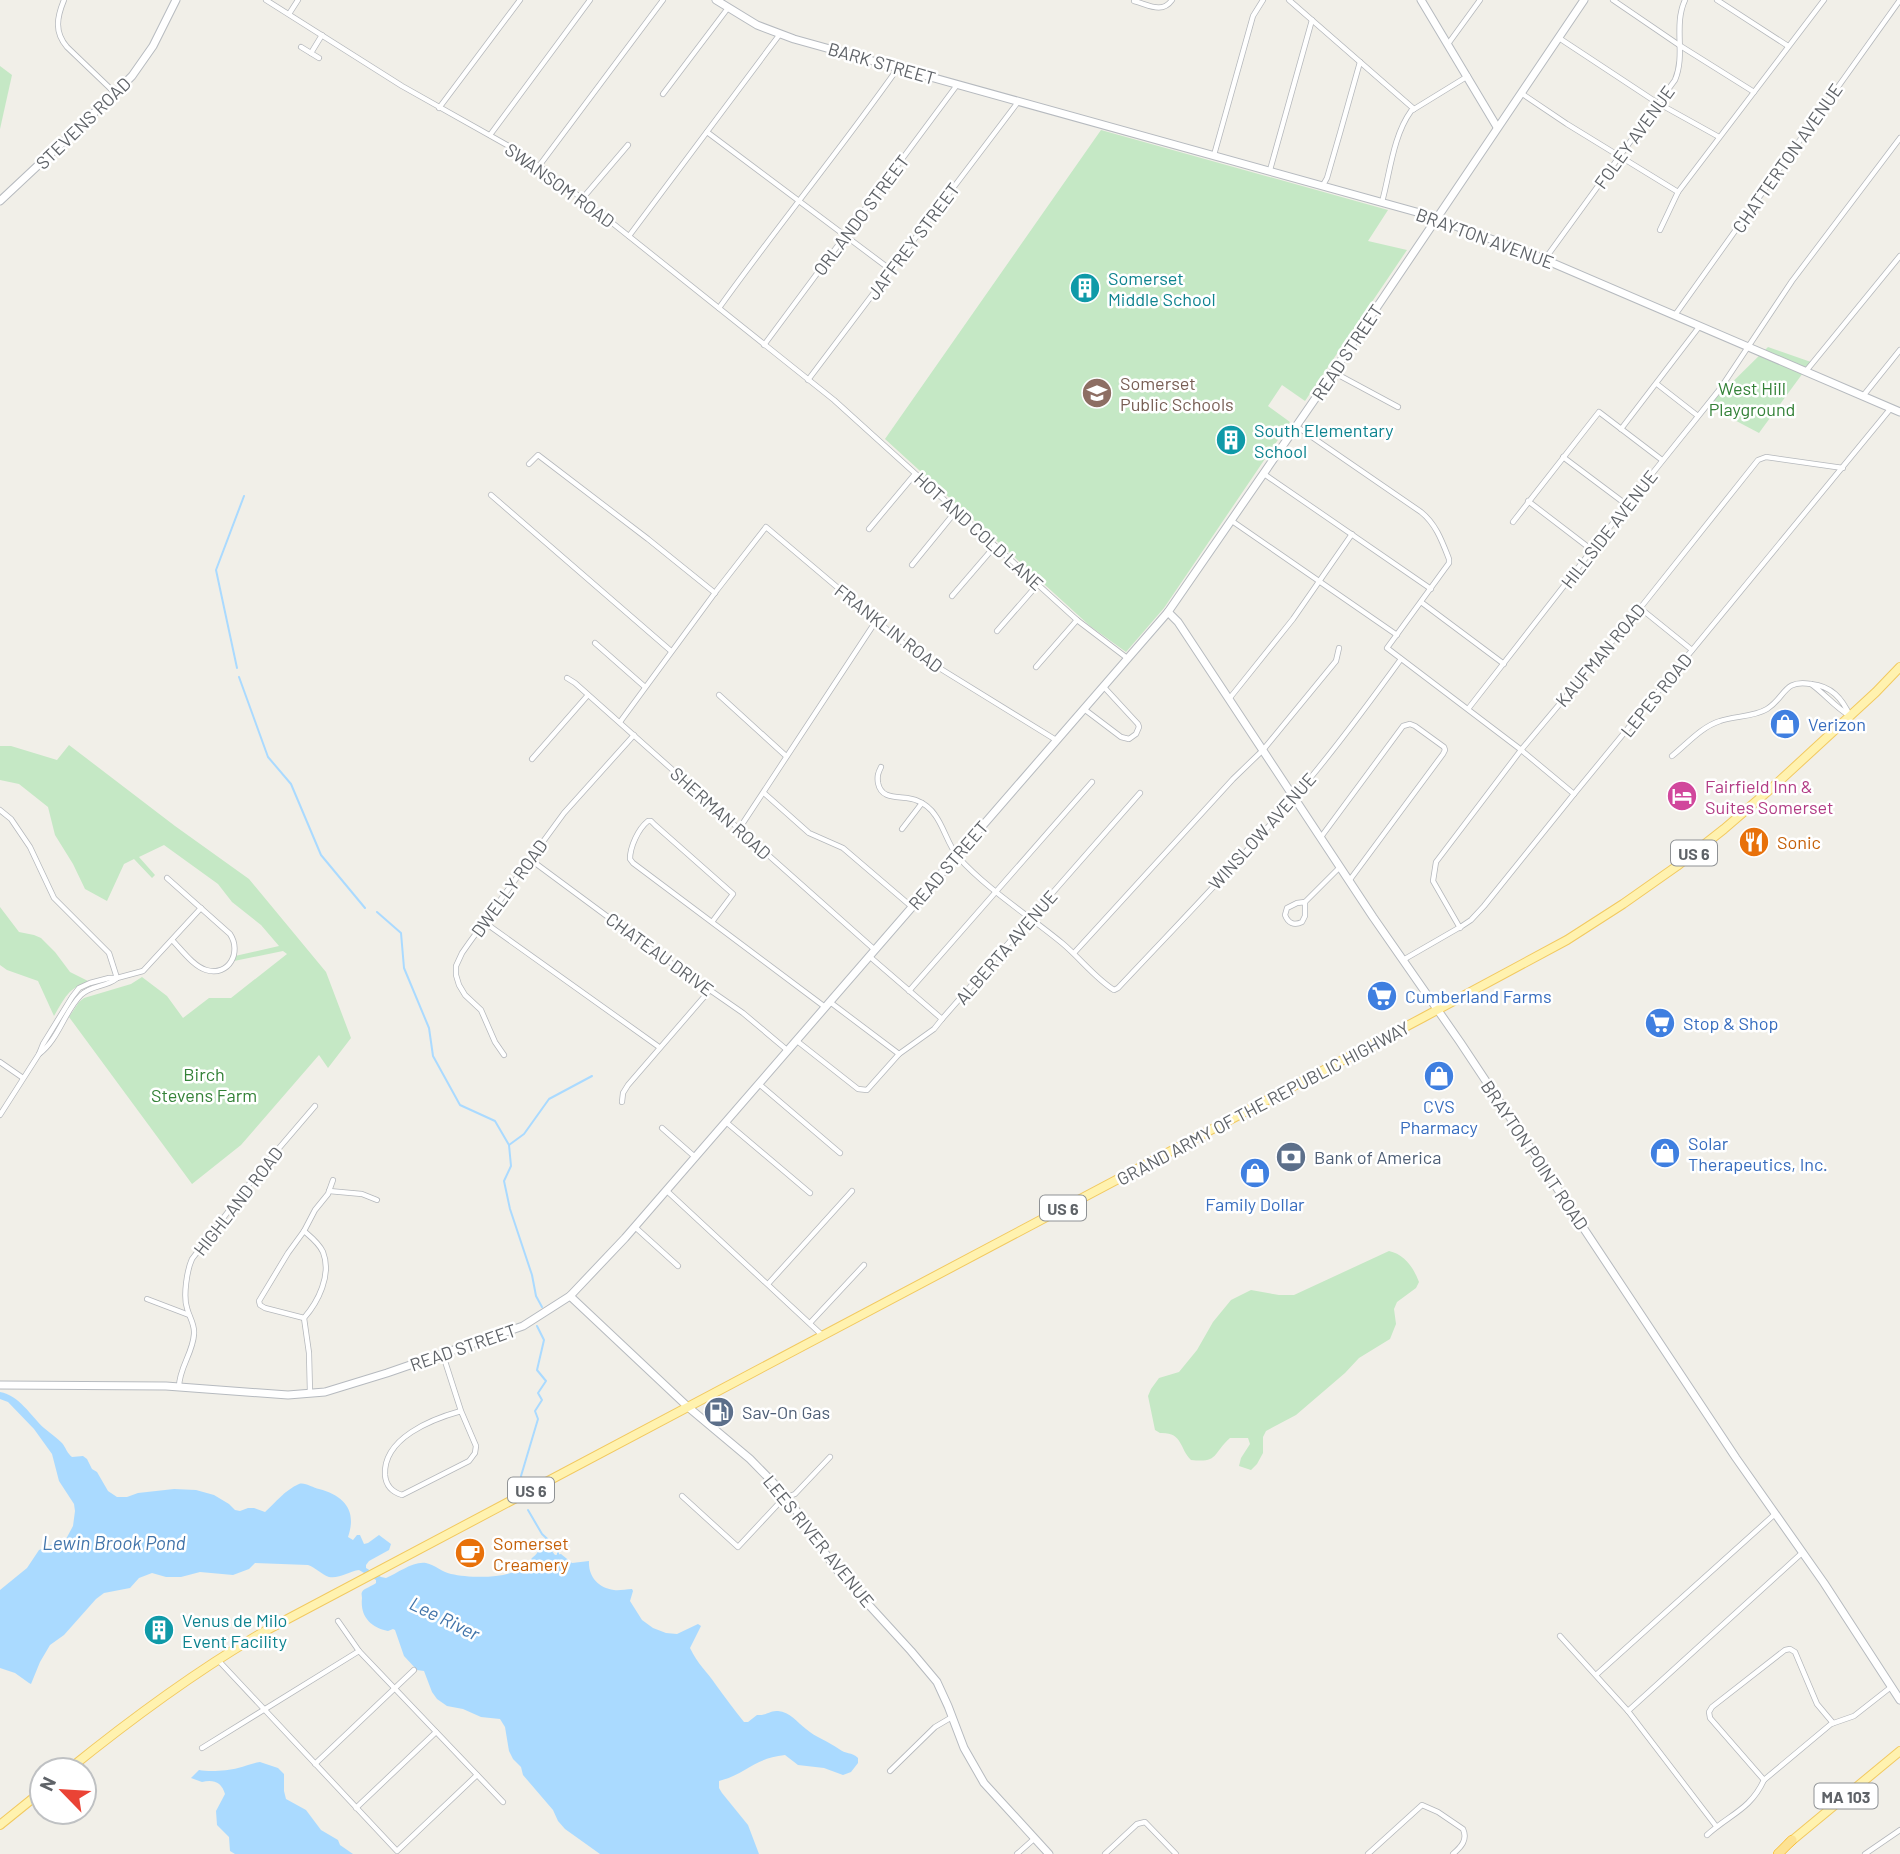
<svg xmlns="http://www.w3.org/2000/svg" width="1900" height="1854" viewBox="0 0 1900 1854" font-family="Barlow,sans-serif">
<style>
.green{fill:#c5e8c5}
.water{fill:#aadaff}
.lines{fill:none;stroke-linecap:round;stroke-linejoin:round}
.stream{stroke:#aadaff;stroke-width:2}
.street-casing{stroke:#b5b8bc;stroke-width:6}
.secondary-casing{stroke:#b6babf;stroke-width:9}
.primary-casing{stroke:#f2c960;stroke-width:10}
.highway-casing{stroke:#f9ab00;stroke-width:10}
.street{stroke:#fff;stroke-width:4.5}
.secondary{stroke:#fff;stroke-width:7}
.primary{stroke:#fff2af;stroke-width:8}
.highway{stroke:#fde293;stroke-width:9}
.labels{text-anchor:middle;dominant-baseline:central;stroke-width:5;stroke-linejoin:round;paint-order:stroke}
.shield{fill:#fff;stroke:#8f9295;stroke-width:2}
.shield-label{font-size:16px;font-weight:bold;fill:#5f6368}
.street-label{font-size:18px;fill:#5f6368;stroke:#fff}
.culture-label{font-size:18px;fill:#0d838f;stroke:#fff;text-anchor:start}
.education-label{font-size:18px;fill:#785e54;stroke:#fff;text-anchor:start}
.park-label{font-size:18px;fill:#348238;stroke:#fff}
.shop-label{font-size:18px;fill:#366cbe;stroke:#fff;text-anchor:start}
.hotel-label{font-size:18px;fill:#b23c85;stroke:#fff;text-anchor:start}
.food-label{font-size:18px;fill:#c56008;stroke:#fff;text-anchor:start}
.service-label{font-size:18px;fill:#4e5e75;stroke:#fff;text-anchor:start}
.water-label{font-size:19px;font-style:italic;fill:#4174aa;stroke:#fff}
</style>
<rect width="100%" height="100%" fill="#f1efe8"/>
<!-- green -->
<g class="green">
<path d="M0 66 12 75 0 129Z"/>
<path d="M1101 130 1388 210 1368 241 1407 250 1305 401 1282 385 1268 406 1290 422 1164 608 1126 652 1090 626 885 439Z"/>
<path d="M1768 347 1811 362 1759 433 1708 406Z"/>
<path d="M69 745 175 826 249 879 326 972 351 1038 328 1068 319 1055 241 1145 192 1184 69 1017 79 1002 84 998 131 984 142 977 167 996 183 1018 209 998H231L287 954 283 951 234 961 235 956 279 946 261 925 232 902 218 884 164 845 139 857 155 875 152 878 134 859 124 864 107 901 85 889 73 864 55 835 48 807 19 784 0 780V746H11L57 760Z"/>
<path d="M0 907 19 932 34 935 41 938 55 952 70 972 90 982C68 987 65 998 54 1016L38 981 7 970 0 965Z"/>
<path d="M1389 1251C1404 1254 1414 1268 1419 1282L1416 1288 1397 1302 1394 1309 1396 1324 1390 1339 1359 1358 1345 1373 1296 1415 1266 1431 1263 1437V1453L1257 1464 1251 1470 1239 1466 1241 1458 1250 1444 1248 1438H1230C1212 1454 1219 1463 1191 1460 1179 1448 1183 1432 1160 1433L1155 1430 1148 1396 1151 1389 1159 1378 1179 1372 1197 1350 1213 1322 1231 1300 1251 1290 1279 1295H1294Z"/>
</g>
<!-- water -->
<g class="water">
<path d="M0 1392C19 1395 31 1416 44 1428 50 1433 57 1438 62 1443 66 1448 67 1453 72 1457L83 1456 87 1459 92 1469 97 1472 108 1491 117 1497H127L138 1493 174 1489 196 1490 214 1495 229 1504 235 1510 240 1511 248 1508H254L265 1512C275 1503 285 1490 299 1484 305 1482 313 1488 319 1489 345 1496 357 1511 348 1537L353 1540 357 1535H360L364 1544 368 1543 379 1535 391 1544 389 1550 369 1561 366 1565V1568L381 1577 386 1578C398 1573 413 1561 426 1563 435 1565 442 1572 451 1574 470 1578 503 1579 520 1569 525 1567 529 1562 532 1558 537 1554 539 1551 541 1545 548 1544 551 1550 555 1555L561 1554 572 1563 589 1561C588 1576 598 1588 614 1590 619 1591 626 1589 632 1589L633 1591 630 1601 642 1620 653 1628 666 1633 677 1634 698 1624 701 1626 690 1648C698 1665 706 1670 716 1685 725 1697 734 1710 744 1722H748L757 1715C766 1716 770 1710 778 1711 790 1712 797 1722 806 1729 815 1737 828 1741 839 1749 845 1754 852 1752 858 1758V1763L851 1772 843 1775 824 1768 798 1765 785 1755C754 1758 746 1774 719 1781V1788L722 1793 748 1825 759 1854H600L565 1829 558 1821 553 1810 523 1775 521 1767 513 1759 509 1751 505 1727 500 1719 481 1717 463 1709 447 1706 437 1699 432 1692 424 1671 417 1670 404 1656 395 1630 393 1629 388 1631C370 1627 360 1616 362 1598 362 1596 361 1594 362 1592 364 1588 373 1586 376 1583V1580L359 1570C350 1571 339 1579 329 1577 322 1575 315 1567 308 1565L255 1563 249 1569 233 1575 200 1572 181 1577H166L152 1573 139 1578 130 1588 104 1593 96 1599 64 1635 50 1645 40 1662 31 1684 29 1683 15 1673 0 1668V1590L27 1568 39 1550 66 1539 73 1526 75 1511 74 1504 59 1481 52 1454 34 1429 8 1402 0 1399Z"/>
<path d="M260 1762 278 1768 284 1774V1791L286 1799 306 1810 321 1830 338 1840 340 1845 353 1854H235L230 1851 229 1837 217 1825 216 1811 225 1794C222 1782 213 1779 202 1782L191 1778 199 1770C209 1772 227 1771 238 1768 246 1766 252 1763 260 1762Z"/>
</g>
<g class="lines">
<!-- stream -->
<g class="stream">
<path d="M237 668 216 570 244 496"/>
<path d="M239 677 268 757 291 784 321 855 365 908"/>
<path d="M377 912 401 933 404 968 429 1028 433 1056 460 1105 495 1121 509 1145 511 1166 504 1181 510 1209 532 1275 536 1296 542 1307"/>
<path d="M509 1145 524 1134 549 1099 592 1076"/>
<path d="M522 1481 521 1476 538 1419 535 1411 542 1400 538 1393 546 1381 537 1370 544 1340 537 1326"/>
<path d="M528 1510 542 1534 558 1549V1557"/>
</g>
<!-- street casing -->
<g class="street-casing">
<g id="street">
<path d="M64 0C57 17 54 32 67 47L115 93"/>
<path d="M266 0 402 86 514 149 556 178 834 400 1077 620 1127 658"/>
<path d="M1289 0 1414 109"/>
<path d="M1613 0 1679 45 1754 92"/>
<path d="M1717 0 1788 46"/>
<path d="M1134 1C1149 5 1162 14 1172 0"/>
<path d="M289 14 298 0"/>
<path d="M1559 38 1656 102 1719 137"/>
<path d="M1448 44 1480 0"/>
<path d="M301 47 319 58"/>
<path d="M311 53 322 35"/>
<path d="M1521 93 1567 124 1678 192"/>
<path d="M663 94 728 8"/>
<path d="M439 108 520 0"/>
<path d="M707 132 891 270"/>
<path d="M490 135 590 0"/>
<path d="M1214 155 1253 16 1263 0"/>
<path d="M539 166 663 0"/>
<path d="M1270 170 1312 20"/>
<path d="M1323 185 1327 178 1340 133 1360 62"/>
<path d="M582 199 628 145"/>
<path d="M1382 202C1390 173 1393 136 1411 111L1468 76"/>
<path d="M1660 230 1678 192 1824 0"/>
<path d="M629 236 780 34"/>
<path d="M1545 259 1675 80C1686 54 1673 26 1685 0"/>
<path d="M719 308C777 227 840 150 898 68"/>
<path d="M1675 315 1900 0"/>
<path d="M764 345 957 85"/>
<path d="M1806 371 1900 256"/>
<path d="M1333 372 1398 407"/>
<path d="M808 380 1018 102"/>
<path d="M1657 384 1698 416"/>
<path d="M1863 396 1900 350"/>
<path d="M1296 426 1421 512C1436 524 1442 541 1449 559V563L1387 648 1520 749 1574 794"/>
<path d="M1621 429 1699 327"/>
<path d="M1563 457 1627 505"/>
<path d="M529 464 538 455 648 539 715 593"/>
<path d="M1264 474 1431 589"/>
<path d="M491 495 671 651"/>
<path d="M1528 501 1592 550"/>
<path d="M1232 521 1397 635"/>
<path d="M1513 522 1599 412 1662 460"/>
<path d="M869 529 915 474"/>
<path d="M912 565 956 511"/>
<path d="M952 596 995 546"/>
<path d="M1421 602 1504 664"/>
<path d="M1640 608 1692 650"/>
<path d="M997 631 1038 584"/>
<path d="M595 643 645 687"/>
<path d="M1036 667 1077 620"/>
<path d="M567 678 575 683 875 950"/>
<path d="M1811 684C1831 686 1842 698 1850 716 1835 707 1825 694 1811 684Z"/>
<path d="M719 695 786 756"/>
<path d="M1229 699 1293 619 1352 534"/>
<path d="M1084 709 1121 737 1129 739 1136 734 1139 727 1138 724 1103 686"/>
<path d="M1468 709 1627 505 1720 389 1792 281 1900 138"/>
<path d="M620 722 717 590 766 527 915 653 1056 740"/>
<path d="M1672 756C1687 744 1701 727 1720 721 1734 716 1754 717 1767 709 1786 697 1783 679 1811 684"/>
<path d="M532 759 588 695"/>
<path d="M881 767C878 773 877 776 878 783 882 803 904 794 918 801 925 804 931 809 935 815 944 827 948 845 958 857 988 890 1028 915 1062 943 1080 958 1095 978 1114 990L1118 988C1178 924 1239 862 1296 795 1333 752 1367 706 1401 659"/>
<path d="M764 793 809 833 843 848 912 907"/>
<path d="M0 810 11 819 30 847 54 898 109 953 117 978"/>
<path d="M739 829 876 621"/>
<path d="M902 829 922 803"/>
<path d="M1321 837 1403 726 1410 724 1415 726 1444 747 1445 750 1443 754 1349 881"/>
<path d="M531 860 658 954 743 1013 787 1050"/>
<path d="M167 878 230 934C242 952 229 977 206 970 193 966 181 949 172 940"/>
<path d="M1305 902V916L1302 922C1294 926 1288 923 1285 915L1287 908 1297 903Z"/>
<path d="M1305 902 1340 867"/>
<path d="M484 922 659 1047"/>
<path d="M712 922 733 894 655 825 651 821H648C638 829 630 847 630 859L633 863 825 1007"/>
<path d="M1460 928 1433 881 1436 862 1521 750 1641 607 1758 460 1766 457 1843 468"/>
<path d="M1074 953 1233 779 1263 750 1336 661 1339 648"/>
<path d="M869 956 942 1019"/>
<path d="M1403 960 1462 926 1471 920 1484 906 1574 794 1891 408"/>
<path d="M909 991 1092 782"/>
<path d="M830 1002 899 1054"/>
<path d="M797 1041 858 1089 867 1090 899 1054 934 1029 942 1019 1140 793"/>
<path d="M39 1054 43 1044 72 997 79 988 90 983 109 978H117L143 971 201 908"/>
<path d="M504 1055 495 1042 481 1010 465 995 459 985 456 975V966L462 953 469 943 564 813 634 735"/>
<path d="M0 1062 23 1078"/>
<path d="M759 1084 840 1153"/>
<path d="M622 1102 623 1093 628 1085 710 990"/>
<path d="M0 1115 39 1054C59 1039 64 1012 81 995 91 985 106 987 116 979"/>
<path d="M726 1122 810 1193"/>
<path d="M662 1128 695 1157"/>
<path d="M329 1191 362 1194 377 1200"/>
<path d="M667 1191 822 1335"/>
<path d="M635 1227 678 1266"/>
<path d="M304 1231C311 1237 319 1243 323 1252 332 1275 318 1302 304 1318L309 1353 310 1393"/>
<path d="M768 1284 852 1191"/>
<path d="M147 1299 189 1315"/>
<path d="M304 1318 265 1308 260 1305 259 1301 288 1253 304 1231 315 1210 328 1194 333 1180"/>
<path d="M810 1323 864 1265"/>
<path d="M443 1355 461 1411 476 1446 475 1453 469 1461 402 1495C392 1492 386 1486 385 1475 383 1438 432 1419 461 1411"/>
<path d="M179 1387C179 1368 193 1353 194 1334 195 1324 189 1317 187 1308 183 1296 187 1270 192 1259L256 1175 315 1106"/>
<path d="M682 1496 738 1547 780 1502 787 1497 795 1494 830 1457"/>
<path d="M338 1621 359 1651 503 1802"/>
<path d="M1560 1636 1628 1711 1716 1826"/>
<path d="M218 1660 397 1851 477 1775"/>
<path d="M1596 1675 1775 1514"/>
<path d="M1628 1711 1803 1552"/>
<path d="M202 1748 359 1651"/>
<path d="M315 1764 414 1670"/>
<path d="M890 1771 935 1727 952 1717"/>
<path d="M1764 1780 1710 1718 1709 1712 1712 1707 1785 1650 1790 1649 1795 1652 1817 1704 1833 1723"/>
<path d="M356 1808 436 1732"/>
<path d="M1707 1835C1730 1814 1750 1810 1764 1780L1831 1724 1854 1716 1891 1687"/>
<path d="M1017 1854 1035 1838"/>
<path d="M1105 1854 1137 1824 1145 1822 1176 1854"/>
<path d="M1368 1854 1422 1805 1438 1812 1463 1829C1468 1840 1461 1847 1453 1854"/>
<path d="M1865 1854 1900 1830"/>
</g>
</g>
<!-- secondary casing -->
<g class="secondary-casing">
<g id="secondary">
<path d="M716 0 757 25 794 39 1420 213 1534 255 1900 412"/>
<path d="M1421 0 1497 127"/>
<path d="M0 201 111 97 132 76 153 46 176 0"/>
<path d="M1168 612 1178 622 1373 917 1460 1042 1736 1458 1824 1583 1900 1700"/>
<path d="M570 1296 688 1407 750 1459 787 1497 836 1569 911 1651 937 1682 948 1706 964 1748 984 1783 1049 1854"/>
<path d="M0 1385 166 1386 288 1395 325 1392 387 1373 523 1326 570 1296 625 1238 1168 612 1317 396 1584 0"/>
</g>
</g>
<!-- primary casing -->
<g class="primary-casing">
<g id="primary">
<path d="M68 1770C131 1719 194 1672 265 1631L1424 1017 1567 940 1623 904 1677 866 1724 829 1774 786 1876 692 1900 667"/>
<path d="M0 1825 42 1791"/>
<path d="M1789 1843 1900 1751"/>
</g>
</g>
<!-- highway casing -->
<g class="highway-casing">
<path id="highway" d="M1778 1854 1792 1840"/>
</g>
<!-- street -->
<use href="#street" class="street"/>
<!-- secondary -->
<use href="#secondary" class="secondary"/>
<!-- primary -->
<use href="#primary" class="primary"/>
<!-- highway -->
<use href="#highway" class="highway"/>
</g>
<!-- icons -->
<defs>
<g id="building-disc" transform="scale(1.575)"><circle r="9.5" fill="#0f9aa8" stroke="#fff"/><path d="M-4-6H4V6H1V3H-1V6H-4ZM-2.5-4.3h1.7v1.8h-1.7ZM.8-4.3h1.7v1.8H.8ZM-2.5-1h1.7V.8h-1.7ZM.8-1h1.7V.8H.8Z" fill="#fff"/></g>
<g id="school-disc" transform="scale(1.575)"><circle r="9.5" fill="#8d6e63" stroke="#fff"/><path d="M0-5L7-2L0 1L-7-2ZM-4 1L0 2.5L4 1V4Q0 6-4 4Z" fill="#fff"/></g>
<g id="shop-disc" transform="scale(1.575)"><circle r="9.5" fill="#3f7fe0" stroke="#fff"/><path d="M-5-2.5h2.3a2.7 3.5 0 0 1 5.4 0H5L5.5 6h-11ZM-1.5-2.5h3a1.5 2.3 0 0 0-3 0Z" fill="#fff"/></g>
<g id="hotel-disc" transform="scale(1.575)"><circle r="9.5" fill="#d1479c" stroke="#fff"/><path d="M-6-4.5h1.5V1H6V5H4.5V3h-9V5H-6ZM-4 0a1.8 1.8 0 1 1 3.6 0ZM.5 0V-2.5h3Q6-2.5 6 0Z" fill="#fff"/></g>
<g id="restaurant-disc" transform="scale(1.575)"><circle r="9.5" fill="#e8710a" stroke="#fff"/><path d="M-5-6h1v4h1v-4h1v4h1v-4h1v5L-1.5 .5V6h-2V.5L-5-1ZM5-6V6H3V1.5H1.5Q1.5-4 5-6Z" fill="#fff"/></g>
<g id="supermarket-disc" transform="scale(1.575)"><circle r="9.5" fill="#3f7fe0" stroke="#fff"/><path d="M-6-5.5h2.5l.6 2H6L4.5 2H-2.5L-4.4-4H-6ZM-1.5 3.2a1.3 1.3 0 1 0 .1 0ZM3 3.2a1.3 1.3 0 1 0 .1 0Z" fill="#fff"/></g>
<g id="bank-disc" transform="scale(1.575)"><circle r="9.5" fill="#5c6f8a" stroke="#fff"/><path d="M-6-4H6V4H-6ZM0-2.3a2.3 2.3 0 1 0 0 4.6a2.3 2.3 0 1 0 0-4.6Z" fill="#fff"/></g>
<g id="fuel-disc" transform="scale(1.575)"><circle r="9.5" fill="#5c6f8a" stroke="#fff"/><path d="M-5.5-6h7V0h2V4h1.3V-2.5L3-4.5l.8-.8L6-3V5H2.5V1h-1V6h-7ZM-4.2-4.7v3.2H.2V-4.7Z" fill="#fff"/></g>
<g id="cafe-disc" transform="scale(1.575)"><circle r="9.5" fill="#e8710a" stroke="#fff"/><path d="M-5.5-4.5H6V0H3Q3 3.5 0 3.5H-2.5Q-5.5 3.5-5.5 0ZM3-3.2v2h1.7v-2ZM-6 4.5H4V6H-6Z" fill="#fff"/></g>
</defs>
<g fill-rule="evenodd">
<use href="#building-disc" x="1085" y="288"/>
<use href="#school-disc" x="1097" y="393"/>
<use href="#building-disc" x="1231" y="440"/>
<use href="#shop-disc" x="1785" y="724"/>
<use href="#hotel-disc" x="1682" y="796"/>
<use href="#restaurant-disc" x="1754" y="842"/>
<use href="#supermarket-disc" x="1382" y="996"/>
<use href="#supermarket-disc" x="1660" y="1023"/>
<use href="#shop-disc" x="1439" y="1076"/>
<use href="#shop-disc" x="1665" y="1153"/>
<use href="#bank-disc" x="1291" y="1157"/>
<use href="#shop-disc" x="1255" y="1173"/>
<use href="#fuel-disc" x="719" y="1412"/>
<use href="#cafe-disc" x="470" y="1553"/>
<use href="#building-disc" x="159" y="1630"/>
</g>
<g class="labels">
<!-- shield labels -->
<g class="shield">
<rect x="1671" y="840.5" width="46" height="25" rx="5"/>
<rect x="1040" y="1195.5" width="46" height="25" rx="5"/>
<rect x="508" y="1477.5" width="46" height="25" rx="5"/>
<rect x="1814.5" y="1783.5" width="63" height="25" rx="5"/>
</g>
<g class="shield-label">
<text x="1694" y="853">US 6</text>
<text x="1063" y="1208">US 6</text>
<text x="531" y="1490">US 6</text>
<text x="1846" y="1796">MA 103</text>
</g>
<!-- street labels -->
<g class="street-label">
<text transform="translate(882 63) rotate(16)">BARK STREET</text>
<text transform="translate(83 123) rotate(-44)">STEVENS ROAD</text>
<text transform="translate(1634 137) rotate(-54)">FOLEY AVENUE</text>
<text transform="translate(1787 158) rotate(-55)">CHATTERTON AVENUE</text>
<text transform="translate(560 185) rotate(36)">SWANSOM ROAD</text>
<text transform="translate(861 215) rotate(-53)">ORLANDO STREET</text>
<text transform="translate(1485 238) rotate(20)">BRAYTON AVENUE</text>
<text transform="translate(913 241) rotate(-53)">JAFFREY STREET</text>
<text transform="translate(1347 352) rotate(-56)">READ STREET</text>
<text transform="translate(1609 529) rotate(-52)">HILLSIDE AVENUE</text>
<text transform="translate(979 531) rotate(42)">HOT AND COLD LANE</text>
<text transform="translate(889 628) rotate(38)">FRANKLIN ROAD</text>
<text transform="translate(1600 655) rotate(-50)">KAUFMAN ROAD</text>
<text transform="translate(1656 695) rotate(-51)">LEPES ROAD</text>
<text transform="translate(721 813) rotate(42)">SHERMAN ROAD</text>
<text transform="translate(1262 831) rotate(-48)">WINSLOW AVENUE</text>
<text transform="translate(948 865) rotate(-49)">READ STREET</text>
<text transform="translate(509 888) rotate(-54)">DWELLY ROAD</text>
<text transform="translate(1006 947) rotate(-49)">ALBERTA AVENUE</text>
<text transform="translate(660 954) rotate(36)">CHATEAU DRIVE</text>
<text transform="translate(1263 1103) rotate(-28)">GRAND ARMY OF THE REPUBLIC HIGHWAY</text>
<text transform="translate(1535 1155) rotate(56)">BRAYTON POINT ROAD</text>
<text transform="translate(238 1201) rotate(-52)">HIGHLAND ROAD</text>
<text transform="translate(463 1347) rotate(-19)">READ STREET</text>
<text transform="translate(819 1541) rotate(51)">LEES RIVER AVENUE</text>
</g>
<!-- culture labels -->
<g class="culture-label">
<text x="1108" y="278">Somerset<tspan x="1108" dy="21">Middle School</tspan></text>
<text x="1254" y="430">South Elementary<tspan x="1254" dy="21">School</tspan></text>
<text x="182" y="1620">Venus de Milo<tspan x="182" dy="21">Event Facility</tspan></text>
</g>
<!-- education labels -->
<g class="education-label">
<text x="1120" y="383">Somerset<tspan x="1120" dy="21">Public Schools</tspan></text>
</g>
<!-- park labels -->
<g class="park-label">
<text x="1752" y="388">West Hill<tspan x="1752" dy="21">Playground</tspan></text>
<text x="204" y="1074">Birch<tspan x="204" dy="21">Stevens Farm</tspan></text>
</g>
<!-- shop labels -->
<g class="shop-label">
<text x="1808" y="724">Verizon</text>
<text x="1405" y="996">Cumberland Farms</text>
<text x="1683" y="1023">Stop &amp; Shop</text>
<text x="1439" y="1106" text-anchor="middle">CVS<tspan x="1439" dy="21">Pharmacy</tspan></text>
<text x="1688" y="1143">Solar<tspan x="1688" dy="21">Therapeutics, Inc.</tspan></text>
<text x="1255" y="1204" text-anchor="middle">Family Dollar</text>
</g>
<!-- hotel labels -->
<g class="hotel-label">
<text x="1705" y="786">Fairfield Inn &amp;<tspan x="1705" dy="21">Suites Somerset</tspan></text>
</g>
<!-- food labels -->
<g class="food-label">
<text x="1777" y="842">Sonic</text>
<text x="493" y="1543">Somerset<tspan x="493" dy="21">Creamery</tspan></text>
</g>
<!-- service labels -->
<g class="service-label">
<text x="1314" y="1157">Bank of America</text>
<text x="742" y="1412">Sav-On Gas</text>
</g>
<!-- water labels -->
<g class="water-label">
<text x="114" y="1542">Lewin Brook Pond</text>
<text transform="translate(445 1618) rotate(26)">Lee River</text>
</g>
</g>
<!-- north arrow -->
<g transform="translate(63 1791) rotate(295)"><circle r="33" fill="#ffffff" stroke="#bfc1c3" stroke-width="2"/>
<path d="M0-5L12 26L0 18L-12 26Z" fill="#ea4335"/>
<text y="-10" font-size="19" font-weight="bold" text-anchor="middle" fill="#5f6368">N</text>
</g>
</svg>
